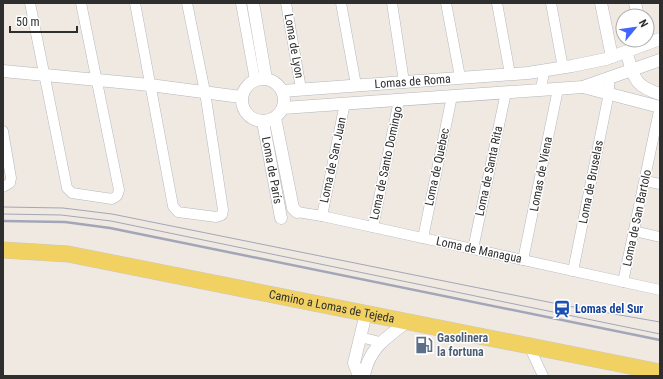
<svg xmlns="http://www.w3.org/2000/svg" width="663" height="379" viewBox="0 0 663 379" font-family="'Roboto Condensed',sans-serif">
<style>
.lines{fill:none;stroke-linecap:round;stroke-linejoin:round}
.minor-casing{stroke:#b4b7c1;stroke-width:11}
.tertiary-casing{stroke:#b4b7c1;stroke-width:13}
.primary-casing{stroke:#c9c9c9;stroke-width:17}
.minor{stroke:#fff;stroke-width:10}
.tertiary{stroke:#fff;stroke-width:12}
.primary{stroke:#f2d163;stroke-width:16}
.tram{stroke:#a3a6b8;stroke-width:1}
.rail{stroke:#a3a6b8;stroke-width:2.5}
.labels{text-anchor:middle;dominant-baseline:central;stroke-width:3;stroke-linejoin:round;paint-order:stroke}
.street-label{font-size:12px;fill:#2e2e2e;stroke:#fff}
.transit-label{font-size:12px;font-weight:bold;fill:#164399;stroke:#fff;text-anchor:start}
.service-label{font-size:12px;font-weight:bold;fill:#4e5e75;stroke:#fff;text-anchor:start}
</style>
<rect width="100%" height="100%" fill="#efe9e1"/>
<g class="lines">
<!-- minor casing -->
<g class="minor-casing">
<g id="minor">
<path d="M30 3 67 188 72 193 112 199 117 196 119 190 81 3"/>
<path d="M135 3 173 206 178 212 216 217 222 215 223 210 205 92 187 3"/>
<path d="M241 3 255 80"/>
<path d="M286 3 301 89"/>
<path d="M341 3 356 85"/>
<path d="M392 3 404 82"/>
<path d="M446 3 460 77"/>
<path d="M497 3 510 74"/>
<path d="M551 3 563 68"/>
<path d="M541 90 544 71"/>
<path d="M3 131 11 178 10 183 3 187"/>
<path d="M645 181 660 184"/>
<path d="M297 212 322 216 660 290"/>
<path d="M322 216 345 103"/>
<path d="M373 227 399 100"/>
<path d="M634 231 660 237"/>
<path d="M423 238 452 96"/>
<path d="M473 249 506 92"/>
<path d="M523 260 558 89"/>
<path d="M573 271 609 93V78"/>
<path d="M623 282 660 106"/>
<path d="M360 337 380 342"/>
<path d="M529 346 543 376"/>
</g>
</g>
<!-- tertiary casing -->
<g class="tertiary-casing">
<g id="tertiary">
<path d="M253 3 266 79"/>
<path d="M601 3 612 57"/>
<path d="M635 3 638 16"/>
<path d="M626 52C635 77 632 85 660 94"/>
<path d="M3 71 150 85 241 97"/>
<circle cx="263" cy="100" r="21"/>
<path d="M583 87 660 107"/>
<path id="s1" d="M282 91 528 73 572 66 606 59 660 39"/>
<path d="M283 108 583 87 660 60"/>
<path d="M275 118 293 208 297 212"/>
<path id="s2" d="M263 122 281 218"/>
<path d="M359 376 354 363 366 313"/>
<path d="M364 376C369 348 386 338 407 322"/>
</g>
</g>
<!-- primary casing -->
<g class="primary-casing">
<g id="primary">
<path id="s3" d="M3 250 68 254 660 372"/>
</g>
</g>
<!-- minor -->
<use href="#minor" class="minor"/>
<!-- tertiary -->
<use href="#tertiary" class="tertiary"/>
<!-- primary -->
<use href="#primary" class="primary"/>
<!-- tram -->
<g class="tram">
<path d="M3 207 63 208 112 214 568 306 660 322"/>
<path d="M3 214 61 215 111 221 660 334"/>
</g>
<!-- rail -->
<path class="rail" d="M3 221 65 222 110 228 660 340"/>
</g>
<!-- icons -->
<defs>
<g id="station-bare" transform="scale(1.38)"><path d="M-3-6H3Q5-6 5-4V2Q5 4 3 4L4.5 6H3L1.5 4h-3L-3 6H-4.5L-3 4Q-5 4-5 2V-4Q-5-6-3-6ZM-3.5-4v3h7v-3ZM-3.5 1v1.5H-2V1ZM2 1v1.5H3.5V1Z" fill="#1a4fb4" stroke="#fff" stroke-width="2.5" paint-order="stroke"/></g>
<g id="fuel-bare" transform="scale(1.38)"><path d="M-5.5-6h7V0h2V4h1.3V-2.5L3-4.5l.8-.8L6-3V5H2.5V1h-1V6h-7ZM-4.2-4.7v3.2H.2V-4.7Z" fill="#5c6f8a" stroke="#fff" stroke-width="2.5" paint-order="stroke"/></g>
</defs>
<g fill-rule="evenodd">
<use href="#station-bare" x="562" y="309"/>
<use href="#fuel-bare" x="424" y="345"/>
</g>
<g class="labels">
<!-- street labels -->
<g class="street-label">
<text transform="translate(294 46) rotate(80)">Loma de Lyon</text>
<text stroke="none"><textPath href="#s1" startOffset="131">Lomas de Roma</textPath></text>
<text transform="translate(333 160) rotate(-78)">Loma de San Juan</text>
<text transform="translate(386 163) rotate(-78)">Loma de Santo Domingo</text>
<text transform="translate(437 167) rotate(-78)">Loma de Quebec</text>
<text stroke="none"><textPath href="#s2" startOffset="49">Loma de París</textPath></text>
<text transform="translate(489 171) rotate(-78)">Loma de Santa Rita</text>
<text transform="translate(541 174) rotate(-79)">Lomas de Viena</text>
<text transform="translate(591 182) rotate(-79)">Loma de Bruselas</text>
<text transform="translate(637 218) rotate(-78)">Loma de San Bartolo</text>
<text transform="translate(479 250) rotate(12)">Loma de Managua</text>
<text stroke="none"><textPath href="#s3" startOffset="334">Camino a Lomas de Tejeda</textPath></text>
</g>
<!-- transit labels -->
<g class="transit-label">
<text x="575" y="309">Lomas del Sur</text>
</g>
<!-- service labels -->
<g class="service-label">
<text x="437" y="338">Gasolinera<tspan x="437" dy="14">la fortuna</tspan></text>
</g>
</g>
<!-- border -->
<rect width="663" height="379" fill="none" stroke="#2e2e2e" stroke-width="8"/>
<!-- north arrow -->
<g transform="translate(635 28) rotate(61)"><circle r="19" fill="#ffffff" stroke="#ababab"/>
<path d="M0-3L7 15L0 10L-7 15Z" fill="#4264fb"/>
<text y="-6" font-size="11" font-weight="bold" text-anchor="middle" fill="#2e2e2e">N</text>
</g>
<!-- scale -->
<path d="M10 26v6h67v-6" fill="none" stroke="#2e2e2e" stroke-width="2"/>
<text x="16" y="26" font-size="12" fill="#2e2e2e" stroke="#ffffff" stroke-width="3" paint-order="stroke">50 m</text>
</svg>
